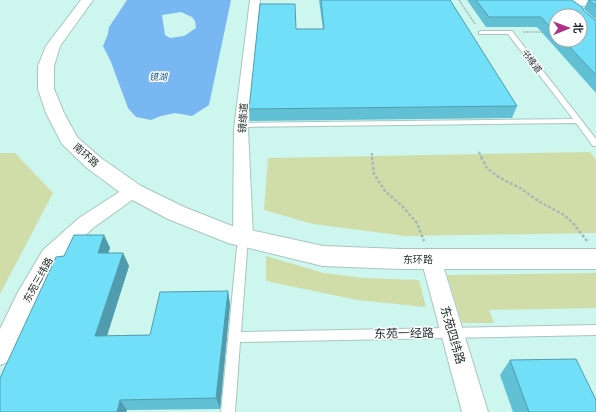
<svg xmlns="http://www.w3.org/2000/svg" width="596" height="412" viewBox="0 0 596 412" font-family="Lora,'Noto Sans SC',serif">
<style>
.built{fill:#ccf6ee;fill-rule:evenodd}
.green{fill:#d1dda9}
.water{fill:#78b7f1;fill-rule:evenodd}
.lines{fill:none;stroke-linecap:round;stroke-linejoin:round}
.lane-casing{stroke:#a8c6c0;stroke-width:2}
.street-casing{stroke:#a8c6c0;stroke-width:2}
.secondary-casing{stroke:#a8c6c0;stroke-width:2}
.path-far2{stroke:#a4b9b5;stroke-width:1.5;stroke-dasharray:2 1;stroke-linecap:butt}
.path-far1{stroke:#a4b9b5;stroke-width:2;stroke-dasharray:2.5 1.5;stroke-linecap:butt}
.path{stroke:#a4b9b5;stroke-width:2.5;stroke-dasharray:3 2;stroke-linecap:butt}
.lane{fill:#fff;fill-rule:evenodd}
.street{fill:#fff;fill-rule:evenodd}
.secondary{fill:#fff;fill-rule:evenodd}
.wall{fill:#62c0d5;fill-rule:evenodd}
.shaded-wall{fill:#509cae}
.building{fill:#72dff8;stroke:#509cae}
.labels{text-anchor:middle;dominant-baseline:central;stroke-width:3;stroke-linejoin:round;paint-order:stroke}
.far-street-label{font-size:9px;fill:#1e2a28;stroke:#fff}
.far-water-label{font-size:9px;font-style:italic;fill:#165b90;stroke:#fff}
.street-label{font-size:10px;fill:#1e2a28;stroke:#fff}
.near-street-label{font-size:12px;fill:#1e2a28;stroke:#fff}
</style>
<rect width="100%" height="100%" fill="#e5fffa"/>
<!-- built -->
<path class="built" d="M0 0H596V412H0ZM556 16H580V40H556Z"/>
<!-- green -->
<g class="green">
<path d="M590 152 596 160V233L405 236 313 224 264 210 268 158Z"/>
<path d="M0 153H15L53 193 0 294Z"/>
<path d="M266 256 324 273 364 278 419 280 426 307 357 300 266 281Z"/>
<path d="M596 273V308L489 310 494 323H462L447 275Z"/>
</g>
<!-- water -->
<path class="water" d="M127 0H231L209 105 192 116 175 113 161 116 151 120 136 117 128 108 111 62 103 46 108 34 109 27ZM181 12 192 17 195 21 196 28 184 36 170 38 165 35 162 15Z"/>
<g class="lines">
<!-- lane casing -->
<g class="lane-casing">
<g id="lane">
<path d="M481 31H512L596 139V146H593L576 123 242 127 238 125 242 123 573 119 508 34H479V32Z"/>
<path d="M243 233 246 234 248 237 241 332 596 325V335L240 342 235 412H221L238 237 240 234Z"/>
</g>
</g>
<!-- street casing -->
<g class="street-casing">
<g id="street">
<path d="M250 0H260L248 129 253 237 250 242 243 244 236 242 233 237 234 129Z"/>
<path d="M569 0H596V6L565 5 564 3Z"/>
<path d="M133 185 139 187 142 191 139 195 93 228 57 262 35 303 8 362 0 365V329L18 292 43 250 79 218 127 187Z"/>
<path d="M431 251 438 253 441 259 488 412H462L421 259 424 253Z"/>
</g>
</g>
<!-- secondary casing -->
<g class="secondary-casing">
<path id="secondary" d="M81 0H93L60 46 54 66V89L64 113 77 137 101 158 141 186 184 207 232 226 323 246 400 249H596V269H400L323 266 228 243 168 219 125 196 87 168 62 144 46 113 38 89V66L46 46Z"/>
</g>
<!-- path-far2 -->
<g class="path-far2">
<path d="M459 0 475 24"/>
<path d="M523 32H546"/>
</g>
<!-- path-far1 -->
<g class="path-far1">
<path d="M479 152 482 158"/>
<path d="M372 153V158"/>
</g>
<!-- path -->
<g class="path">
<path d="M372 157 374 174 385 191 402 206 417 223 424 241"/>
<path d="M481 157 487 168 500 178 520 188 540 202 564 215 572 222 587 241"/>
</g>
<!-- lane -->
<use href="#lane" class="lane"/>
<!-- street -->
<use href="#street" class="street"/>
<!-- secondary -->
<use href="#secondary" class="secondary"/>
</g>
<!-- wall -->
<g class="wall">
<path d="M319 0H450L517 106 512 118 250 121 249 109 296 29H323Z"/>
<path d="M467 0H572L596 21V93L537 27H486ZM556 16 580 40H556Z"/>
<path d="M588 0H596V20L584 9Z"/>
<path d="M104 235 110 248 108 253H123L129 266 107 336 150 335 230 304 220 409 127 410 126 412H0L64 256Z"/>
<path d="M510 360 596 412H513L500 375Z"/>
</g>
<!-- shaded-wall -->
<g class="shaded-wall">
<path d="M104 235 110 248 104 266 98 253Z"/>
<path d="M123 253 129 266 103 348 95 336Z"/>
<path d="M228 291 230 304 220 409 216 398Z"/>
<path d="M120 400 127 410 126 412H117Z"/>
</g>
<!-- building -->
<g class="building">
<path d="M321 0H450L517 106 249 109 260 4H295L296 29H324Z"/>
<path d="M476 0H572L583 8V10L596 21V75L563 40H580V16H556V33L541 17H489Z"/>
<path d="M589 0H596V6Z"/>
<path d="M74 235H104L98 253H123L95 336 150 335 160 292 228 291 216 398 120 400 117 412H0V378L56 257 64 256Z"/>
<path d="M576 359 596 400V412H529L510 360Z"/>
</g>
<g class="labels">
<!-- far-street labels -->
<g class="far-street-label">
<text transform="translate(532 61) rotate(52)">书缘道</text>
</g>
<!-- far-water labels -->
<g class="far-water-label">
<text x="158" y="76">镜湖</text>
</g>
<!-- street labels -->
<g class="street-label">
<text transform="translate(243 118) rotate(-86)">镜缘道</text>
<text transform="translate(86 155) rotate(41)">南环路</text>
<text x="418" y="259">东环路</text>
<text transform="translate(38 280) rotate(-61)">东苑三纬路</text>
</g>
<!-- near-street labels -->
<g class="near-street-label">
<text transform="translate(404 333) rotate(-1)">东苑一经路</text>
<text transform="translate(453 335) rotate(74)">东苑四纬路</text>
</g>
</g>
<!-- north arrow -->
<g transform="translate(568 28) rotate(89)"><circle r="19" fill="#ffffff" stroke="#a5aaa9"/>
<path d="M0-3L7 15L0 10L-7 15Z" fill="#ad3285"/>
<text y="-6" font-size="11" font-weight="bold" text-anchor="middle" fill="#1e2a28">北</text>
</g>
</svg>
